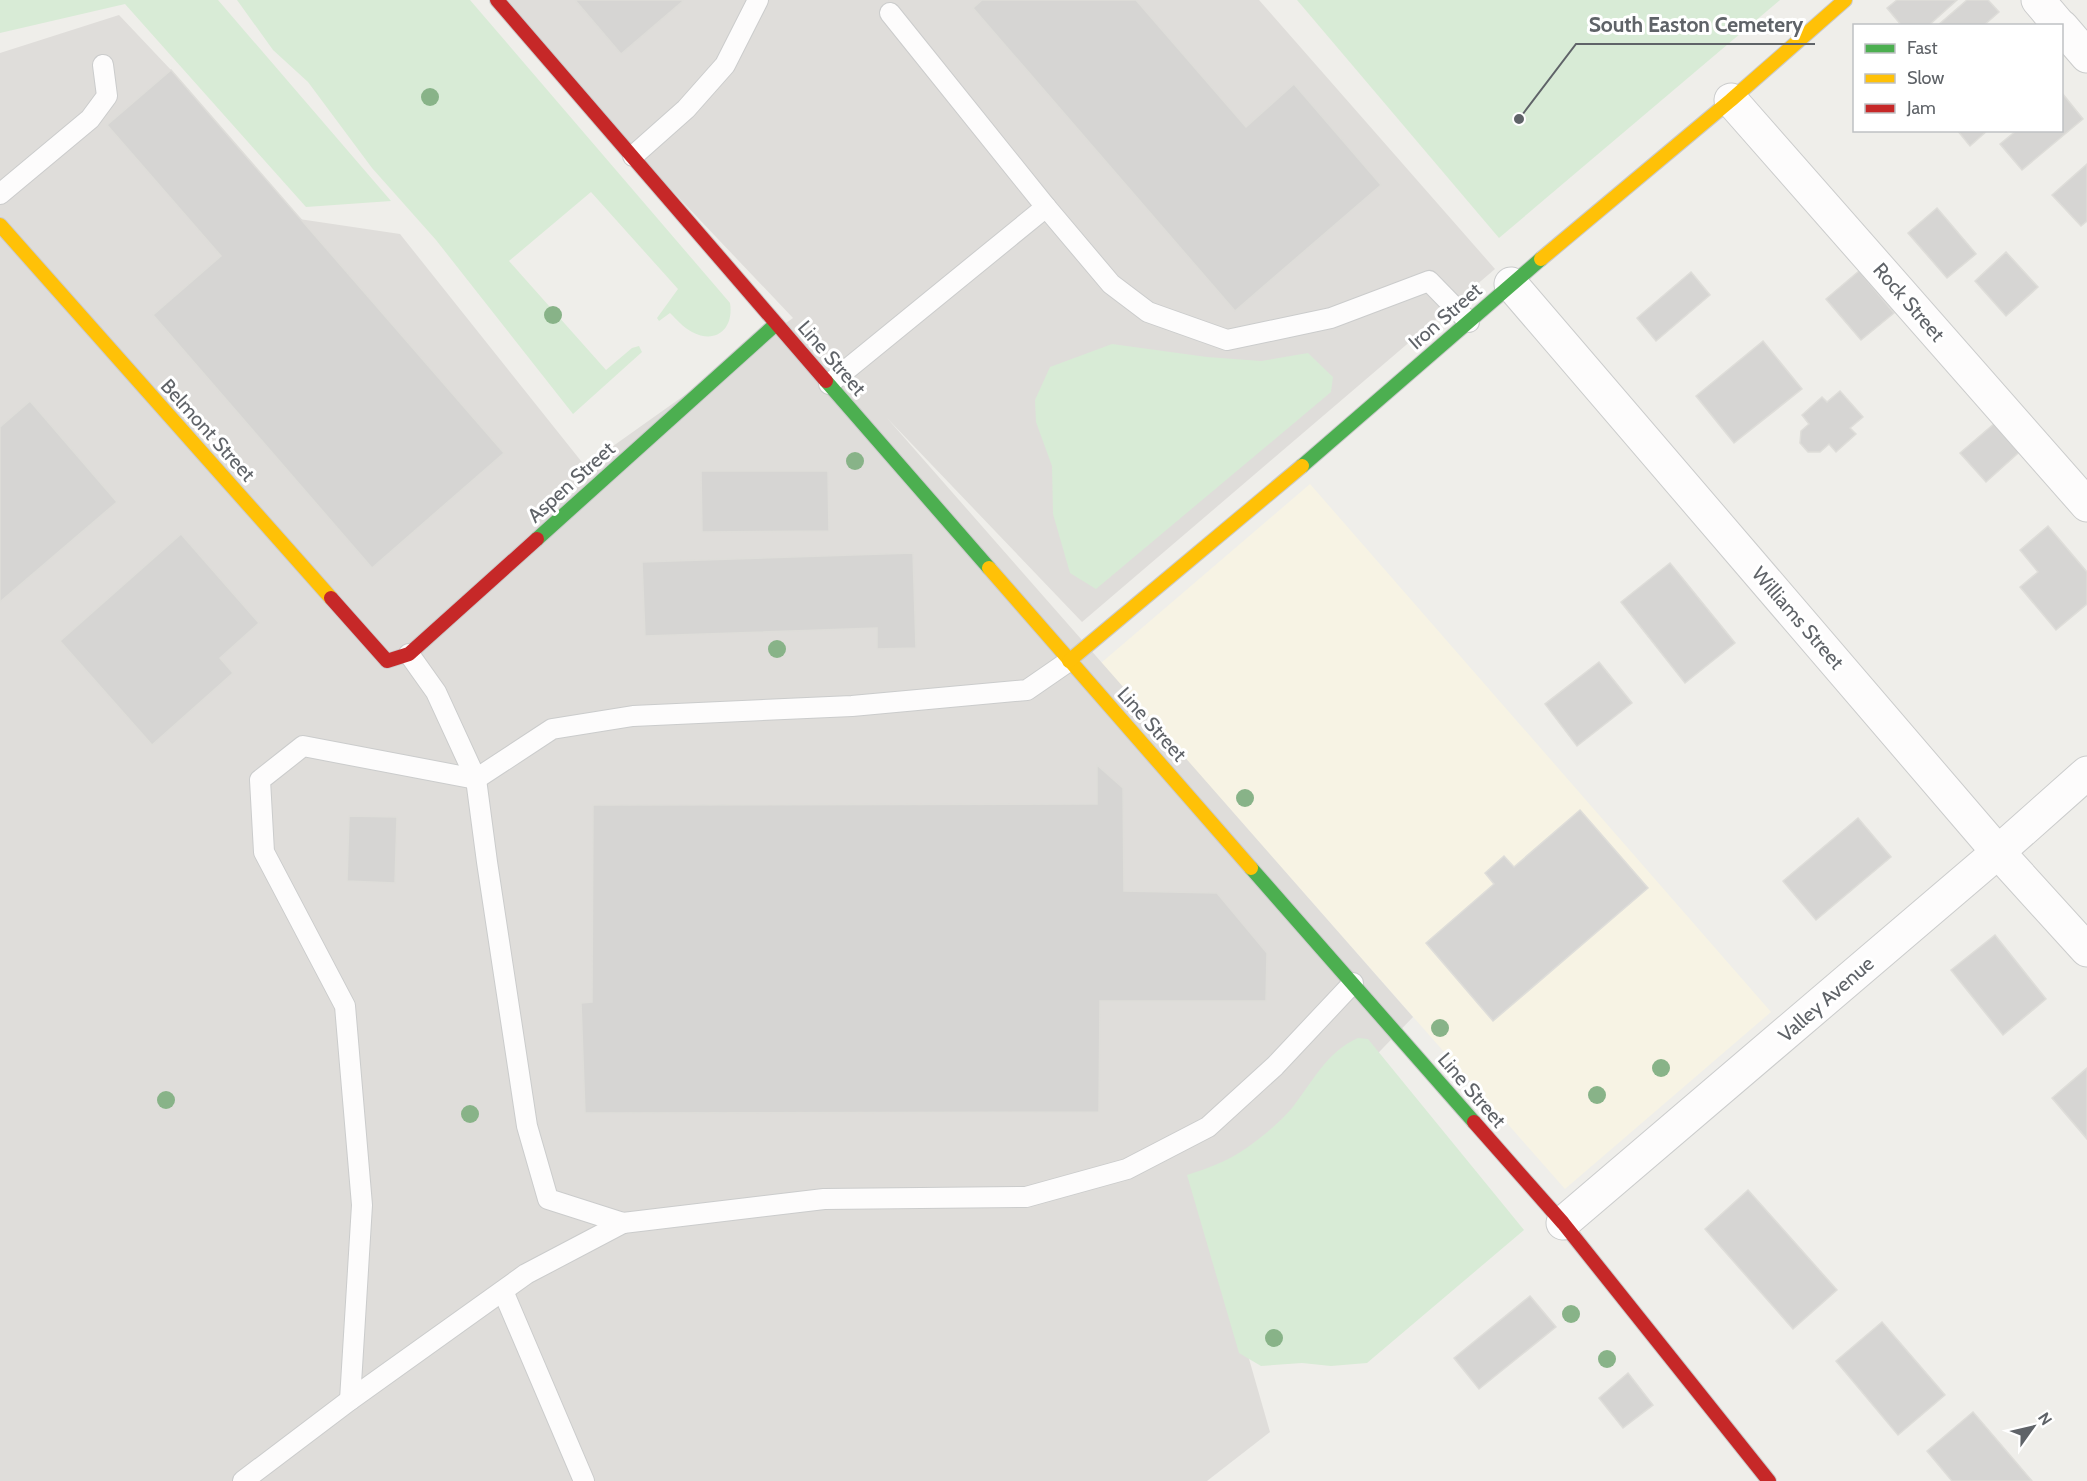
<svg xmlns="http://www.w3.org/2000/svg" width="2087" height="1481" viewBox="0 0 2087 1481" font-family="Cabin,sans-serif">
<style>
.commercial{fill:#f7f3e4}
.industrial{fill:#dfddda}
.green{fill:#d8ebd6}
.building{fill:#d6d5d3;stroke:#deddd9;stroke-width:1.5}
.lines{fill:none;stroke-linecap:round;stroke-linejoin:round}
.lane-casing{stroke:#cbcccc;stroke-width:22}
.street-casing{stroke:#cbcccc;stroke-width:35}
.fast-casing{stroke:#cacacb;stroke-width:16}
.slow-casing{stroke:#cacacb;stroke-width:16}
.jam-casing{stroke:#cacacb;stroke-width:16}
.lane{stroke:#fdfcfc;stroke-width:20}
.street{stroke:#fdfcfc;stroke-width:33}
.fast{stroke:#4caf50;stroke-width:14}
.slow{stroke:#ffc107;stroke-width:14}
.jam{stroke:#c62828;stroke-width:14}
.tree{fill:#88b388}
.labels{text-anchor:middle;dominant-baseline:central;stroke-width:6;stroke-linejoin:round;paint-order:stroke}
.street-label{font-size:20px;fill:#5f6368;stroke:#fff}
.leader{fill:none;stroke:#5f6368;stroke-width:2}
.callout-dot{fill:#5f6368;stroke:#fff;stroke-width:2}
.callout-label{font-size:21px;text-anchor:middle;font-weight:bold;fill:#5f6368;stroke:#fff;stroke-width:6;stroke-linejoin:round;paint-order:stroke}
</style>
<rect width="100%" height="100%" fill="#efeeea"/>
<!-- commercial -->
<path class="commercial" d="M1310 484 1771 1012 1565 1189 1101 663Z"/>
<!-- industrial -->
<path class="industrial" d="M491 0H1259L1495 269 1082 622 887 418 1413 1017 1264 1171 1202 1195 1270 1432 1207 1481H0V53L119 15 171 70 299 219 400 234 585 466 793 318Z"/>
<!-- green -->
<g class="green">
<path d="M0 0H218L391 201 306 207 125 4 0 33Z"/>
<path d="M237 0H470L730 303C734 328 717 345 692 332 683 327 677 320 670 313L659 321 657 318 678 289 591 192 509 261 606 370 632 348 639 346 642 352 573 414 436 240 372 168 308 82 273 50Z"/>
<path d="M1297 0H1780L1499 238Z"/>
<path d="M1112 344 1207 357 1261 361 1308 353 1333 377 1331 392 1096 589 1070 573 1053 514 1052 466 1036 422 1035 400 1050 367Z"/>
<path d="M1358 1038 1368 1039 1524 1230 1367 1363 1331 1366 1302 1363 1261 1366 1239 1353 1187 1175C1199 1171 1211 1167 1222 1162 1244 1153 1277 1126 1292 1108 1312 1083 1327 1051 1358 1038Z"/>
</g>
<!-- building -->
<g class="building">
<path d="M575 0H682L683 1 621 54Z"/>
<path d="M982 0H1136L1246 127 1294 84 1381 185 1235 311 973 8Z"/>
<path d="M1897 0H1957L1928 26H1902L1887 8Z"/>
<path d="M1967 0H1988L1999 12 1983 26H1937Z"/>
<path d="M171 70 504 453 372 568 153 315 221 256 107 125Z"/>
<path d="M2062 93 2083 119 2022 170 2000 144 2017 130H2062Z"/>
<path d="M1957 130H1988L1970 146Z"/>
<path d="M2087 164V221L2081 226 2052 195Z"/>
<path d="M1937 208 1976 254 1947 278 1908 233Z"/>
<path d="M2006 252 2038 287 2006 316 1975 281Z"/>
<path d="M1859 271 1894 313 1861 340 1826 299Z"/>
<path d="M1691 272 1710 295 1656 341 1637 318Z"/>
<path d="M1763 341 1802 389 1734 443 1696 396Z"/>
<path d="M1840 391 1863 417 1850 428 1856 434 1836 452 1829 444 1820 452H1808L1800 443 1801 431 1809 424 1802 415 1822 397 1827 402Z"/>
<path d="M30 401 117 502 0 602V427Z"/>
<path d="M2002 417 2026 446 1986 482 1960 453Z"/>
<path d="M701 471H828L829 531 702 532Z"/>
<path d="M2048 526 2087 572V604L2056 630 2020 587 2038 572 2020 550Z"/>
<path d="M181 534 259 623 220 658 233 673 152 745 60 641Z"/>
<path d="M913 553 916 648 877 649V628L645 636 642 562Z"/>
<path d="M1670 563 1735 643 1685 683 1621 602Z"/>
<path d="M1599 662 1632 703 1577 746 1545 704Z"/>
<path d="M1097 765 1123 788 1124 891 1217 893 1267 953 1266 1001H1100L1099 1112 585 1113 581 1003 592 1002 593 805 1097 804Z"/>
<path d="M1580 810 1648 888 1493 1021 1426 943 1494 884 1485 873 1504 856 1514 867Z"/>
<path d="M349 816 397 817 395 883 347 881Z"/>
<path d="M1858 818 1891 857 1816 920 1783 881Z"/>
<path d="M1995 935 2046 999 2003 1035 1951 970Z"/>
<path d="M2087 1068V1139L2052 1098Z"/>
<path d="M1748 1190 1837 1290 1793 1329 1705 1229Z"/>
<path d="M1530 1296 1556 1327 1479 1389 1454 1358Z"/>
<path d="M1882 1322 1945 1395 1898 1435 1836 1361Z"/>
<path d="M1628 1373 1653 1405 1623 1428 1599 1398Z"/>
<path d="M1973 1412 2032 1481H1952L1927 1451Z"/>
</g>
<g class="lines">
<!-- lane casing -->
<g class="lane-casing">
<g id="lane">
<path d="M890 13 1046 207"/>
<path d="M633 156 686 109 725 65 758 0"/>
<path d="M0 194 90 119 107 96 103 65"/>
<path d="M829 384 1046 207 1111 284 1148 312 1227 340 1331 318 1429 281 1469 322"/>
<path d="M409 654 436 692 476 779 487 862 527 1126 548 1199 623 1223 824 1199 1026 1197 1127 1169 1208 1127 1275 1066 1353 983"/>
<path d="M503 1291 584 1481"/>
<path d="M350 1400 362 1205 345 1006 264 852 260 780 303 746 476 779 552 729 633 716 852 706 1027 690 1069 661"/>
<path d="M243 1481 350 1400 526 1274 623 1223"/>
</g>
</g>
<!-- street casing -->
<g class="street-casing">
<g id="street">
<path d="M2038 0 2060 26"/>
<path d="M2062 27 2087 56"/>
<path d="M1731 100 2087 505"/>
<path d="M1511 284 1998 852 2087 950"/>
<path d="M1563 1223 1998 852 2087 773"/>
</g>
</g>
<!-- fast casing -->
<g class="fast-casing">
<g id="fast">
<path d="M826 381 989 568"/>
<path d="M1302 466 1541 259"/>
<path d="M537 539 776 324"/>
<path d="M1251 868 1474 1122"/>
</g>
</g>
<!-- slow casing -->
<g class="slow-casing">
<g id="slow">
<path d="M0 225 331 598"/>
<path d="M1541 259 1731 100 1845 0"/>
<path d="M989 568 1251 868"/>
<path d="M1069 661 1302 466"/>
</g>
</g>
<!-- jam casing -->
<g class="jam-casing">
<g id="jam">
<path d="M497 0 826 381"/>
<path d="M331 598 387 661 409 654 537 539"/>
<path d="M1474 1122 1563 1223 1769 1481"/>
</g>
</g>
<!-- lane -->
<use href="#lane" class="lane"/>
<!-- street -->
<use href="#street" class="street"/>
<!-- fast -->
<use href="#fast" class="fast"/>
<!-- slow -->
<use href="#slow" class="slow"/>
<!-- jam -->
<use href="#jam" class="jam"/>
</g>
<!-- trees -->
<g class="tree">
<circle cx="430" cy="97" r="9"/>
<circle cx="553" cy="315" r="9"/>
<circle cx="855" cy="461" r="9"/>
<circle cx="777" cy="649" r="9"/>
<circle cx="1245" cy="798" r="9"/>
<circle cx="1440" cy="1028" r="9"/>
<circle cx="1661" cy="1068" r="9"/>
<circle cx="1597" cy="1095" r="9"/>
<circle cx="166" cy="1100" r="9"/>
<circle cx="470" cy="1114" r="9"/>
<circle cx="1571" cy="1314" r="9"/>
<circle cx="1274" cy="1338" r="9"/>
<circle cx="1607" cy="1359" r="9"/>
</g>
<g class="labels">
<!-- street labels -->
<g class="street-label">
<text transform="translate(1909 302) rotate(49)">Rock Street</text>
<text transform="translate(1445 316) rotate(-41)">Iron Street</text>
<text transform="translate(832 358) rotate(49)">Line Street</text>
<text transform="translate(208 430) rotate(48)">Belmont Street</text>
<text transform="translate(571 482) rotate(-42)">Aspen Street</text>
<text transform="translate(1798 618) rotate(49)">Williams Street</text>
<text transform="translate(1152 724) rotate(48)">Line Street</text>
<text transform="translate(1826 999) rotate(-41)">Valley Avenue</text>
<text transform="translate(1472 1090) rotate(49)">Line Street</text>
</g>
</g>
<!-- callouts -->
<path class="leader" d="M1519 119L1576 44H1815"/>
<circle class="callout-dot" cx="1519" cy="119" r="6"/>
<g class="callout-label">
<text x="1696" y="32">South Easton Cemetery</text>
</g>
<!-- legend -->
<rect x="1853" y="24" width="210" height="108" fill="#ffffff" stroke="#bfc1c3" stroke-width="1.5"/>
<rect x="1865" y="44" width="30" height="9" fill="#4caf50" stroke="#bfc1c3" stroke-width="1.5"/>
<text x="1907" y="54" font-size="18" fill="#5f6368">Fast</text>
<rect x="1865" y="74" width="30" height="9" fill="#ffc107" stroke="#bfc1c3" stroke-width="1.5"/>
<text x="1907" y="84" font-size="18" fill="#5f6368">Slow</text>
<rect x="1865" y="104" width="30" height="9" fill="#c62828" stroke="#bfc1c3" stroke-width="1.5"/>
<text x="1907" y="114" font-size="18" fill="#5f6368">Jam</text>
<!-- north arrow -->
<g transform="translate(2033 1427) rotate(56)" stroke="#ffffff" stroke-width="4.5" paint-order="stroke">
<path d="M0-4.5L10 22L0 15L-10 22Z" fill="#5f6368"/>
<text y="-9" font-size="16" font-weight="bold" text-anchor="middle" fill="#5f6368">N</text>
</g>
</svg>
